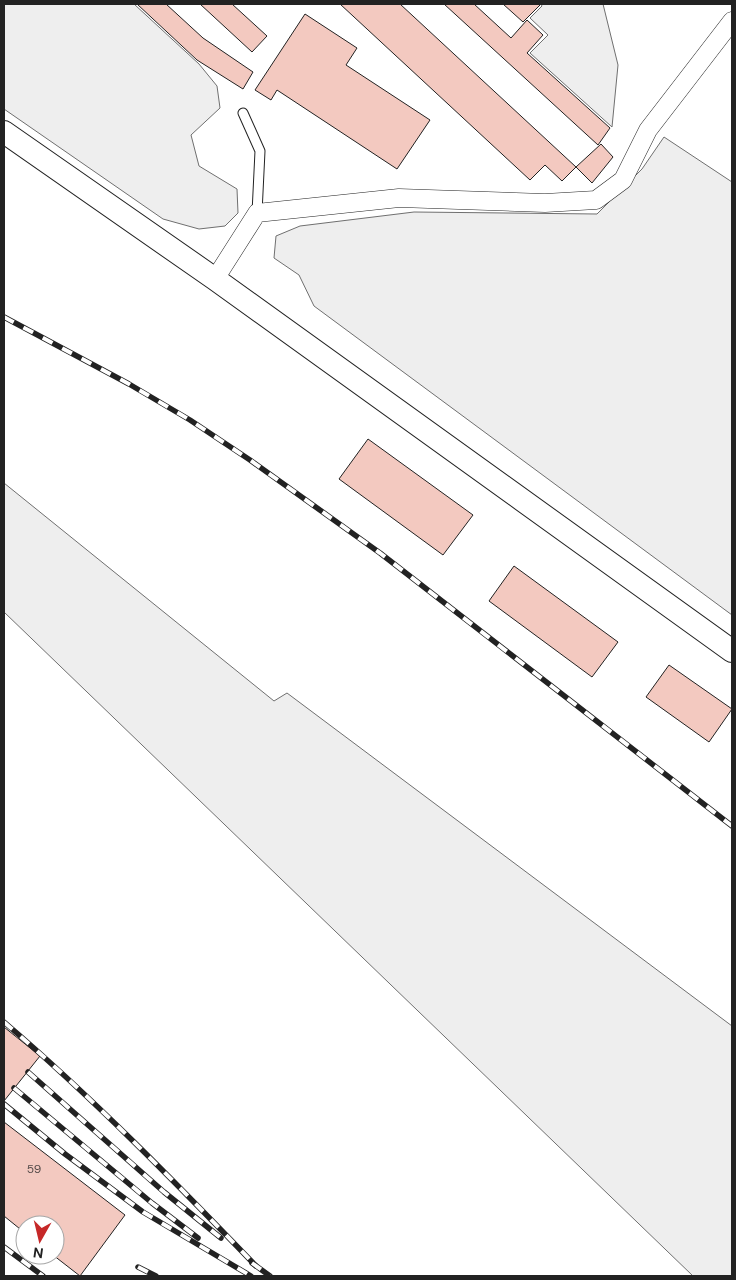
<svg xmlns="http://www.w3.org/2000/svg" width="736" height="1280" viewBox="0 0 736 1280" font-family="'DM Sans',sans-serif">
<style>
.green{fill:#eee;stroke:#6f6f6f}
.building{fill:#f3c9c0;stroke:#222}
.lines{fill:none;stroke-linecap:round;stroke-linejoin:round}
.service-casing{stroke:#222;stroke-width:11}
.minor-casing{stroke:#222;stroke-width:19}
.tertiary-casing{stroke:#222;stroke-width:24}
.service{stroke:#fff;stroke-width:9}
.minor{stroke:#fff;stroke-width:18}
.tertiary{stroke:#fff;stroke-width:22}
.rail-casing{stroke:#222;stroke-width:5.5}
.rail{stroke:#fff;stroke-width:4;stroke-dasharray:11;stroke-linecap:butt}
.labels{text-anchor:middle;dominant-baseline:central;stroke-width:4;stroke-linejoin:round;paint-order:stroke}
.number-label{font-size:12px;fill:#564c4a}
</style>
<rect width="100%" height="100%" fill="#fff"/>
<!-- green -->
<g class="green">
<path d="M4 4H134L199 64 217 86 220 108 191 135 199 166 237 189 238 213 225 226 199 229 163 219 4 109Z"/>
<path d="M541 4H603L618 65 612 127 530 53 548 35 530 18 542 6Z"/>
<path d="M664 137 732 182V615L314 306 299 275 274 258 276 236 300 226 414 212 597 214 642 169Z"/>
<path d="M4 483 274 701 287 693 732 1026V1276H693L4 612Z"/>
</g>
<!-- building -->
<g class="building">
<path d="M137 4H166L203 38 253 72 243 89 197 60Z"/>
<path d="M200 4H232L267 36 252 52Z"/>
<path d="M340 4H400L576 167 562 181 545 165 530 180Z"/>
<path d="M444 4H474L511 38 527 20 543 35 527 53 610 128 598 145Z"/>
<path d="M503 4H539L540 5 523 22Z"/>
<path d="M305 14 357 48 346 65 430 120 397 169 277 90 271 100 255 90Z"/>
<path d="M601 144 613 157 592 183 576 167Z"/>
<path d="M368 439 473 515 443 555 339 479Z"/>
<path d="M514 566 618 642 592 677 489 601Z"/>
<path d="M669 665 732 709 709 742 646 697Z"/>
<path d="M4 1027 40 1056 4 1101Z"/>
<path d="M4 1122 125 1215 80 1276 53 1255H55V1225H25V1233L4 1216Z"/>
</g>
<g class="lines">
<!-- service casing -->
<g class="service-casing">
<path id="service" d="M243 113 260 151 257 213"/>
</g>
<!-- minor casing -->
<g class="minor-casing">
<path id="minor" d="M215 279 257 213 399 198 545 203 596 200 623 180 648 130 732 21"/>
</g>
<!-- tertiary casing -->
<g class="tertiary-casing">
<path id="tertiary" d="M4 132 215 279 732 651"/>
</g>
<!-- service -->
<use href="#service" class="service"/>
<!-- minor -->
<use href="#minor" class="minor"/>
<!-- tertiary -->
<use href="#tertiary" class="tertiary"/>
<!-- rail casing -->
<g class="rail-casing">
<g id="rail">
<path d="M4 317 129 384 190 420 250 460 380 553 732 826"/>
<path d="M4 1022C93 1098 175 1182 256 1266"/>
<path d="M28 1072 164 1192 221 1238"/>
<path d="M14 1088 152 1203 198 1238"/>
<path d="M4 1104 65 1154 143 1212 251 1276"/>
<path d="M4 1247 43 1276"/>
<path d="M252 1263 270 1276"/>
<path d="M138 1267 156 1276"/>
</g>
</g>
<!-- rail -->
<use href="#rail" class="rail"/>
</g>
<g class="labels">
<!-- number labels -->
<g class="number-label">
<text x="34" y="1169">59</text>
</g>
</g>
<!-- border -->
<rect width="736" height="1280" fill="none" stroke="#222222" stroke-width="10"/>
<!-- north arrow -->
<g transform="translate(40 1240) rotate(188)"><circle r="24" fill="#ffffff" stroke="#a7a7a7"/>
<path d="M0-4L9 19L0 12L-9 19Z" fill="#c62828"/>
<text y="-8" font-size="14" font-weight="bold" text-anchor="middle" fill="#222222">N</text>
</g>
</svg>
